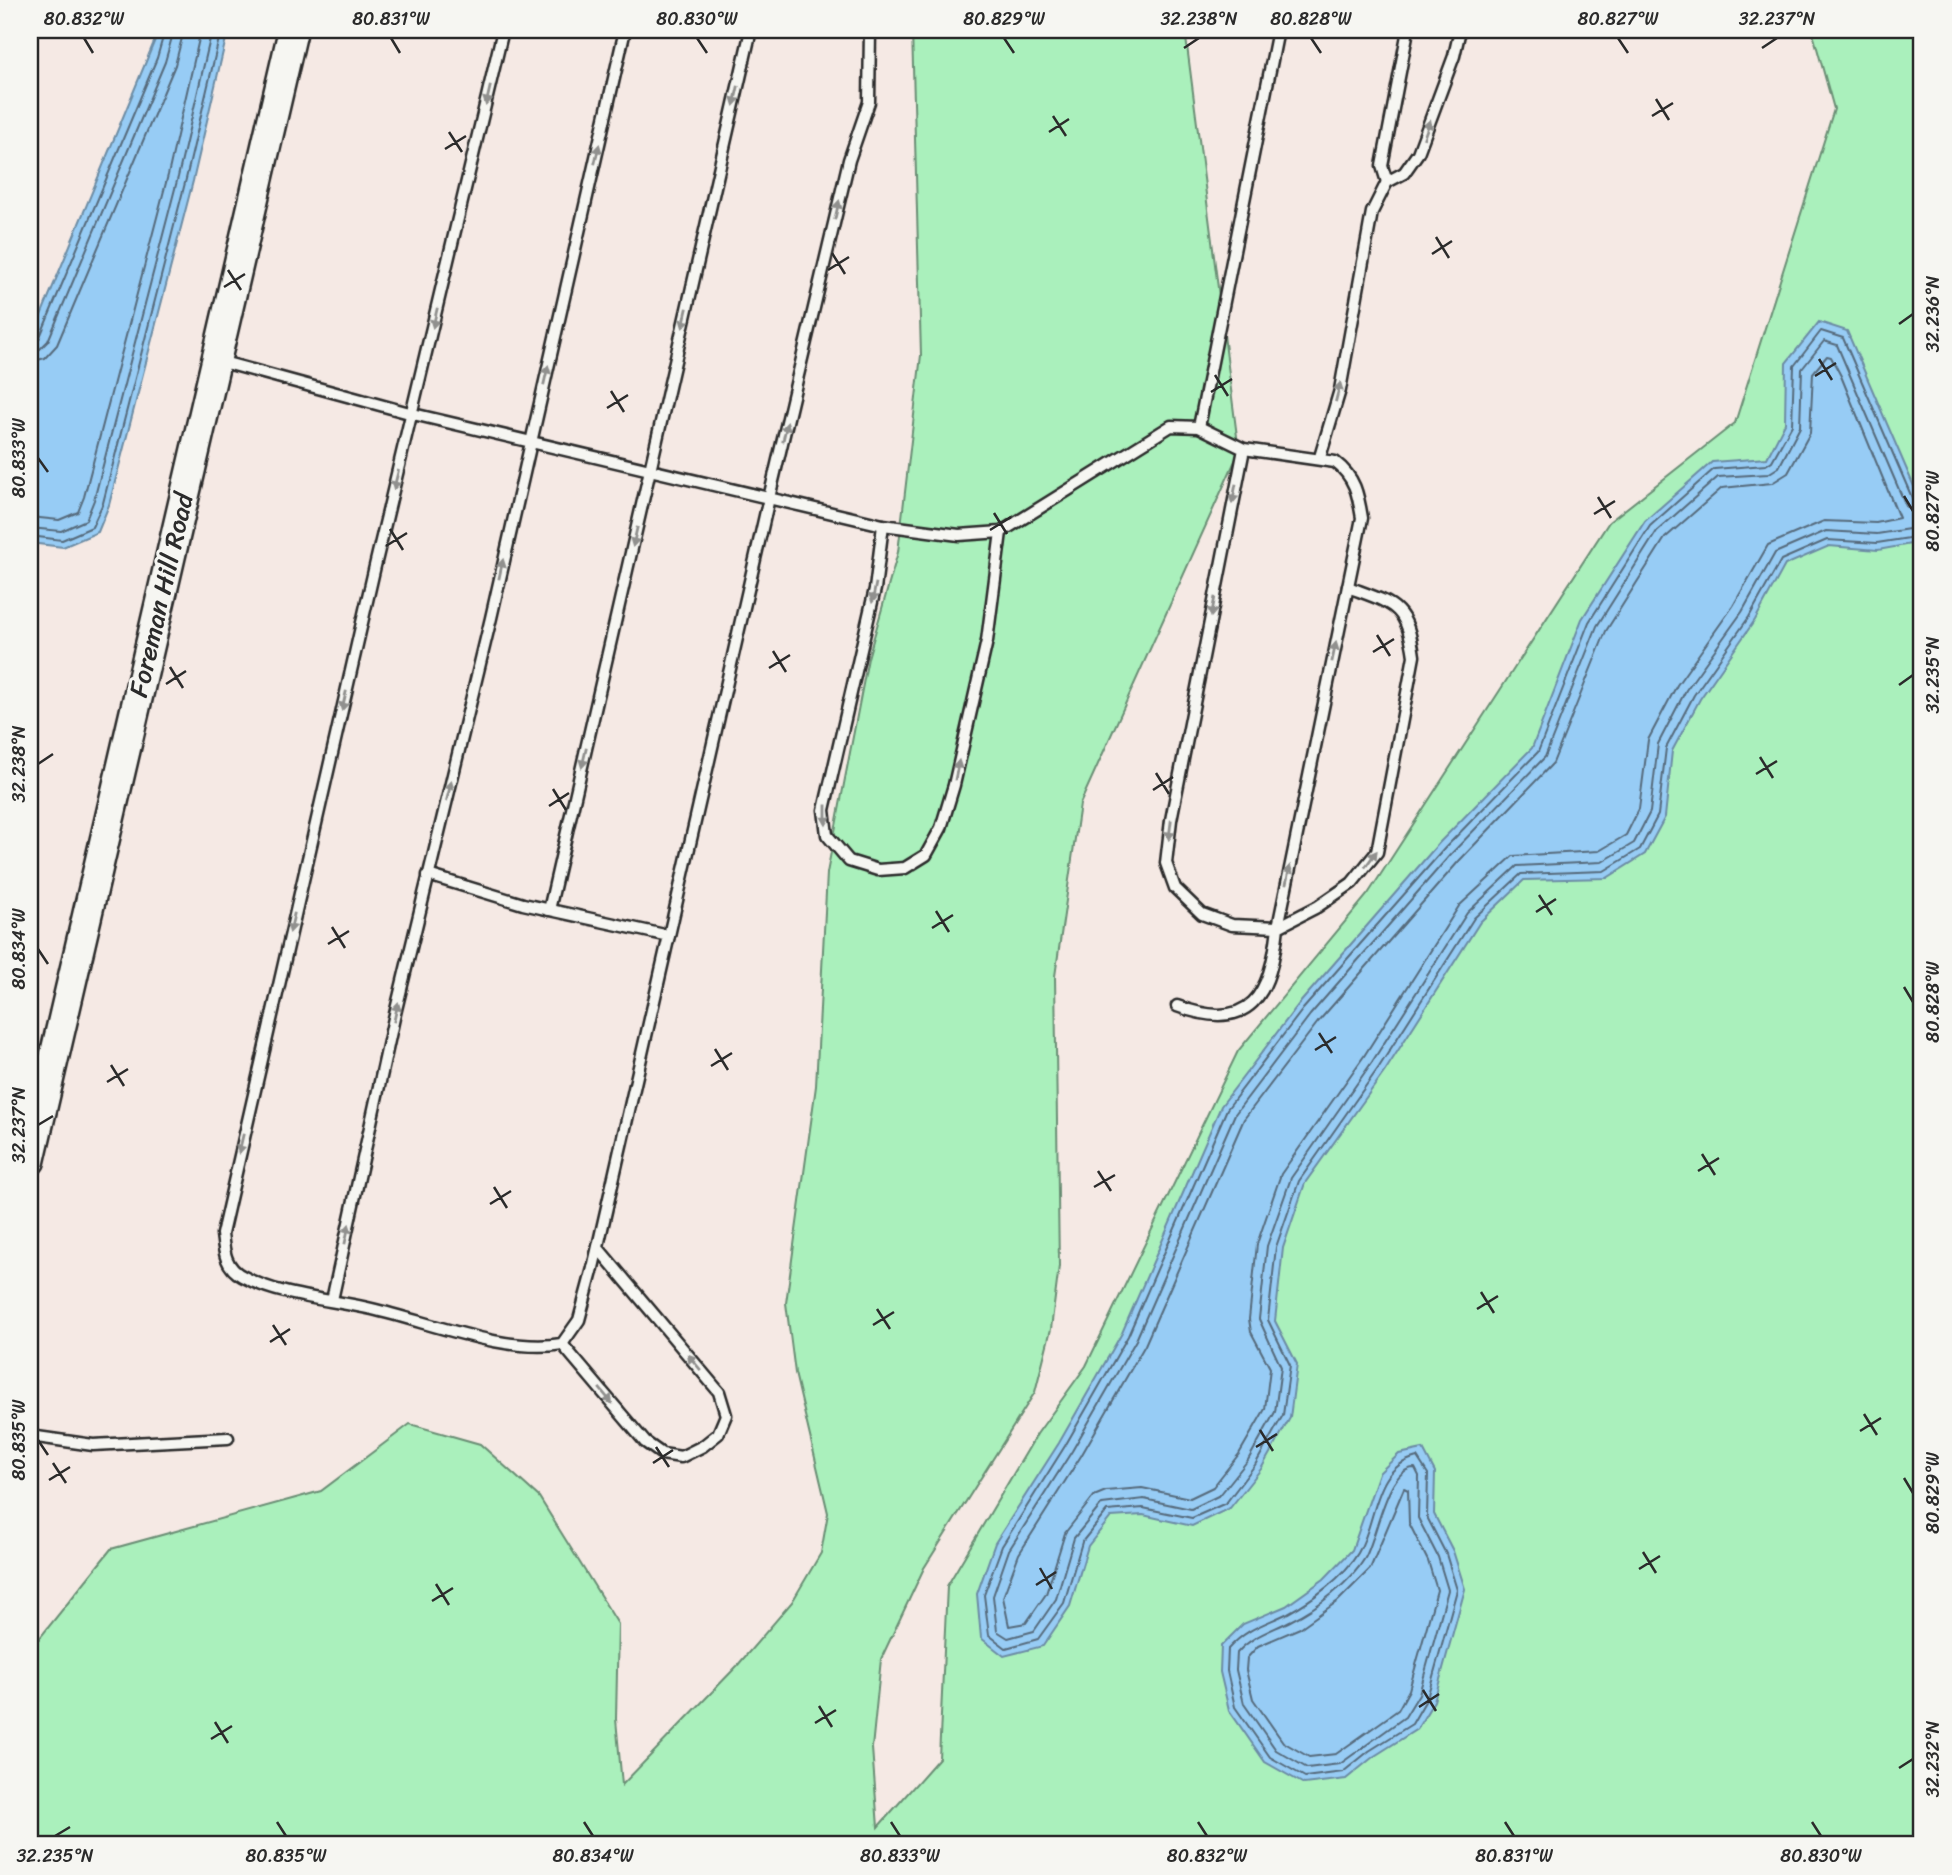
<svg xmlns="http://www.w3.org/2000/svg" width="1952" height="1875" viewBox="0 0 1952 1875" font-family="Sriracha,sans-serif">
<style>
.green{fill:#aaf0bc;stroke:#6a8e74;stroke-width:2}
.water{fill:#97ccf5;stroke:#6c8ca4;stroke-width:2}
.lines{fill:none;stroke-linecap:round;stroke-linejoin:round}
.shore{stroke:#566b7c;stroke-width:2}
.lane-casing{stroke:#2b2b2b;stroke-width:15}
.secondary-casing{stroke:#2b2b2b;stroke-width:33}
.lane{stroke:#f6f6f2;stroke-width:10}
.secondary{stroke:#f6f6f2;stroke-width:28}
.oneway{fill:#90908e}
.ticks{fill:none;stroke:#2b2b2b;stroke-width:2.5}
.labels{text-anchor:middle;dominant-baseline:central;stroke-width:6;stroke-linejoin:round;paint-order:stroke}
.street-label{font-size:26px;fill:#2b2b2b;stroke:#f6f6f2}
.neatline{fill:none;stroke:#2b2b2b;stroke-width:2.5}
.ticks-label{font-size:18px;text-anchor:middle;fill:#2b2b2b}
</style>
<rect width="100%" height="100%" fill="#f5e9e4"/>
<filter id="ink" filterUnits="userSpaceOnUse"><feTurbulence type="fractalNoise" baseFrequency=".0143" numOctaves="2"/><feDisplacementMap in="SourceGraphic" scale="14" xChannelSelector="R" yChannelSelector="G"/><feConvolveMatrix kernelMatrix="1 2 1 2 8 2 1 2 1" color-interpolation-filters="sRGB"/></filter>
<g filter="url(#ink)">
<!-- green -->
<path class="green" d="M912 30H1185L1239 452 1080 804 1055 976 1059 1266 1051 1329 1035 1392 924 1568 881 1659 872 1748 878 1827 939 1758 947 1586 1037 1434 1086 1366 1238 1051 1368 894 1609 522 1735 423 1834 109 1812 30H1922V1845H30V1650L111 1549 321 1491 410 1424 480 1444 539 1497 618 1624 616 1719 622 1785 737 1666 792 1602 821 1553 828 1513 795 1373 786 1303 816 1086 827 873 868 658 898 552 921 355Z"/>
<!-- water -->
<g class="water">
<path d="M159 30H228L193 181 109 505 98 532 63 547 30 543V342Z"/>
<path d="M1819 322 1847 331 1922 505V542L1878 550 1829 546 1785 565 1755 620 1700 699 1672 751 1665 817 1645 854 1607 878 1524 880 1480 922 1385 1071 1305 1183 1283 1248 1275 1321 1297 1364 1290 1418 1261 1469 1230 1508 1192 1526 1143 1515 1111 1517 1088 1546 1070 1606 1043 1646 1004 1656 981 1638 977 1594 995 1543 1059 1443 1122 1333 1221 1106 1298 1005 1439 843 1532 748 1582 619 1645 521 1712 462 1767 458 1785 423 1786 363Z"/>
<path d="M1423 1449 1435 1472 1434 1514 1453 1551 1465 1589 1434 1701 1417 1729 1373 1757 1346 1779 1304 1784 1265 1762 1229 1710 1220 1672 1221 1646 1243 1624 1286 1606 1324 1579 1352 1550 1379 1473 1399 1454Z"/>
</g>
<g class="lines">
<!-- shore -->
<g class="shore">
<path d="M30 343 39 339 157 58 165 30"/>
<path d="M30 351 40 349 48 341 165 62 174 30"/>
<path d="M1827 356 1831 357 1841 376 1899 518 1876 523 1824 521 1768 545 1733 606 1677 685 1648 740 1639 809 1626 835 1599 851 1513 856 1459 906 1364 1056 1281 1174 1257 1244 1249 1319 1251 1332 1270 1368 1265 1409 1239 1454 1213 1487 1190 1498 1142 1488 1106 1491 1094 1496 1065 1533 1046 1594 1026 1623 1009 1626 1003 1597 1019 1554 1081 1456 1145 1345 1244 1119 1318 1022 1459 861 1553 763 1606 631 1665 538 1722 488 1772 483 1788 473 1810 433 1813 373Z"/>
<path d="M30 362 45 358 57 345 175 65 184 30"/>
<path d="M1922 505 1913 500 1843 338 1821 331 1794 366 1792 425 1772 461 1766 465 1714 469 1650 526 1589 622 1538 752 1445 848 1303 1009 1227 1109 1128 1336 1065 1446 1002 1546 984 1595 989 1635 1006 1648 1038 1639 1064 1603 1082 1542 1107 1511 1143 1508 1192 1518 1226 1503 1255 1465 1283 1415 1290 1365 1268 1320 1276 1247 1299 1181 1379 1067 1474 918 1521 874 1604 871 1640 849 1658 815 1666 748 1694 695 1749 617 1781 560 1827 540 1877 543 1922 536"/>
<path d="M1922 514 1913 512 1906 506 1837 345 1824 341 1802 369 1800 427 1779 467 1768 474 1718 477 1657 531 1597 626 1545 757 1451 854 1310 1015 1235 1114 1136 1340 1072 1451 1009 1550 993 1596 997 1631 1008 1638 1034 1631 1056 1599 1074 1538 1102 1504 1144 1499 1191 1509 1220 1495 1248 1460 1275 1412 1281 1367 1259 1319 1267 1246 1291 1178 1372 1062 1467 913 1517 866 1602 862 1634 843 1650 812 1658 744 1686 690 1742 612 1775 553 1826 531 1877 534 1922 527"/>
<path d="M30 517 59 520 78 512 84 497 168 175 201 30"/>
<path d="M30 528 61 531 86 520 94 500 178 177 212 30"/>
<path d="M30 536 62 540 92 527 103 503 186 179 221 30"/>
<path d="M1417 1457 1428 1474 1427 1517 1446 1554 1457 1590 1427 1698 1412 1724 1369 1751 1343 1772 1305 1777 1270 1757 1235 1707 1227 1671 1228 1649C1247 1628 1263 1625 1288 1613 1312 1600 1344 1577 1358 1553 1378 1520 1372 1468 1417 1457Z"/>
<path d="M1415 1468 1419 1476 1418 1518 1438 1557 1448 1590 1419 1694 1405 1717 1340 1764 1307 1768 1276 1750 1244 1704 1236 1670 1237 1653C1253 1635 1271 1631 1292 1620 1317 1608 1351 1582 1365 1558 1377 1537 1387 1467 1415 1468Z"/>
<path d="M1404 1488 1408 1490 1409 1523 1428 1561 1437 1590 1409 1690 1398 1710 1336 1754 1309 1757 1283 1742 1253 1699 1246 1670 1247 1658 1258 1646 1300 1628 1338 1601 1370 1569Z"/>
</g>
<!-- lane casing -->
<g class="lane-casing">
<g id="lane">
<path d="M503 30 375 566 222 1234C224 1251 225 1267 242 1276 280 1297 330 1299 372 1309 429 1322 506 1354 562 1344L579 1320 593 1268 769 498 849 160 869 102 870 30"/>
<path d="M1387 182 1382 166 1408 30"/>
<path d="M219 361 413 414 883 525 959 535 1001 532 1171 426 1199 427 1244 449 1335 462C1355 477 1358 494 1362 518L1278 927 1232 925 1202 914 1175 888 1166 863 1171 820 1244 449"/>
<path d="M1199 427 1278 30"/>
<path d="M1320 457 1340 390 1372 212 1387 182 1404 173 1418 153 1454 56 1460 30"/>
<path d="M883 525 875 589 824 810 827 835 849 861 878 870 905 868 926 855 941 828 954 785 987 641 1001 532"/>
<path d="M428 875 523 904 669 936"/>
<path d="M549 910 751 30"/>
<path d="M1177 1006C1252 1034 1271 994 1278 927L1317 907 1352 883 1377 852 1414 656C1407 604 1393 604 1348 587"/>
<path d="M332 1300 394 1018 491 618 625 30"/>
<path d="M562 1344 645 1442 662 1454 681 1457 703 1446 718 1434 726 1415 719 1392 598 1248"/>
<path d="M30 1436 93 1445 228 1438"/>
</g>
</g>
<!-- secondary casing -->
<g class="secondary-casing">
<path id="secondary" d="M30 1161 293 30"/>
</g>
<!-- lane -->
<use href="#lane" class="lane"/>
<!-- secondary -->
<use href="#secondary" class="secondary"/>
</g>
<!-- one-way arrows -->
<defs><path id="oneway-solid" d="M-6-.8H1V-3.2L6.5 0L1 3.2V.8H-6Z" transform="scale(1.75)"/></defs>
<g class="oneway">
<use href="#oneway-solid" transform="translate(488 96) rotate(103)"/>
<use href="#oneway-solid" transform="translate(736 96) rotate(103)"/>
<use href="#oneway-solid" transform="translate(1427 129) rotate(-70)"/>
<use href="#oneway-solid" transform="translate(597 154) rotate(-77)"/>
<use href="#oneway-solid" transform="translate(837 210) rotate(-77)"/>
<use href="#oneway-solid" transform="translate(435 318) rotate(103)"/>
<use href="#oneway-solid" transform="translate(685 318) rotate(103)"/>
<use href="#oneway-solid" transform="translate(546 375) rotate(-77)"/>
<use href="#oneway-solid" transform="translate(1338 392) rotate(-76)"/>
<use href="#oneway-solid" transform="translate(785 432) rotate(-77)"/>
<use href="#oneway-solid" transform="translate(396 480) rotate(104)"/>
<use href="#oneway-solid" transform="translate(1234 494) rotate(101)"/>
<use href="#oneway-solid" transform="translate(635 537) rotate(103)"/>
<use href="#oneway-solid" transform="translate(501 569) rotate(-78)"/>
<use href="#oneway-solid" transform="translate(874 593) rotate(101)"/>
<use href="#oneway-solid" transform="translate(1213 607) rotate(101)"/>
<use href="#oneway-solid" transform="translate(1334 652) rotate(-78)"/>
<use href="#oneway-solid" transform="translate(344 701) rotate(103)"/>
<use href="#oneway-solid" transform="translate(584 758) rotate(103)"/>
<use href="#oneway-solid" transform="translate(957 770) rotate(-79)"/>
<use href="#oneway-solid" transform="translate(449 791) rotate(-76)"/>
<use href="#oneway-solid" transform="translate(826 815) rotate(90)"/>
<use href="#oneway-solid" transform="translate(1170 830) rotate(97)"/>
<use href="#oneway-solid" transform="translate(1371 859) rotate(-54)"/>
<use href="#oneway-solid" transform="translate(1288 875) rotate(-78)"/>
<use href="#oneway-solid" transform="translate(292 923) rotate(103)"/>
<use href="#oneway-solid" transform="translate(396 1012) rotate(-77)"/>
<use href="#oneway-solid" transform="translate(241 1144) rotate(103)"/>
<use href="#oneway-solid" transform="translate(347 1234) rotate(-78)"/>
<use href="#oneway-solid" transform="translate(694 1362) rotate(-130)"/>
<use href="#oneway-solid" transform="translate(606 1396) rotate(50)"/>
</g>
</g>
<!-- ticks -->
<path class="ticks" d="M84 38 93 53M391 38 400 53M697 38 707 53M1004 38 1014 53M1311 38 1321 53M1618 38 1628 53M1184 48 1199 38M1762 48 1777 38M1656 99 1669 120M1053 116 1066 136M1652 116 1673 103M449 132 462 152M1049 132 1069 119M445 149 466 136M1436 237 1449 258M832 253 845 274M1432 254 1452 241M228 270 241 290M828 270 849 257M224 287 245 274M1899 324 1913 314M1819 359 1832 380M1215 375 1228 396M1815 376 1836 363M611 391 624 412M1211 392 1232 379M607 408 628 395M38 458 48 472M1904 496 1913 511M1598 497 1611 518M994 513 1007 534M1594 514 1615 501M390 529 403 550M990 530 1011 517M386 546 407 533M1377 635 1390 656M773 651 786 672M1373 652 1394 639M170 667 183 688M769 668 790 655M166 684 186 671M1899 685 1913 675M1760 757 1773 778M38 764 53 754M1156 773 1169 794M1756 774 1777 761M553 789 566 810M1153 790 1173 777M549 806 569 793M1539 895 1552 915M936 911 949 932M1536 912 1556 899M332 927 345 948M932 928 953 915M328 944 349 931M38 949 48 964M1904 987 1913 1002M1319 1033 1332 1053M715 1049 728 1070M1315 1050 1336 1037M111 1065 124 1086M711 1066 732 1053M107 1082 128 1069M38 1125 53 1116M1702 1154 1715 1175M1098 1171 1111 1191M1698 1171 1719 1158M494 1187 507 1208M1094 1187 1115 1175M490 1204 511 1191M1481 1292 1494 1313M877 1309 890 1329M1477 1309 1498 1296M273 1325 286 1345M873 1325 894 1312M270 1342 290 1329M1864 1414 1877 1435M1260 1430 1273 1451M1860 1431 1881 1418M38 1440 48 1455M656 1447 669 1467M1256 1447 1277 1434M53 1463 66 1483M653 1463 673 1450M1904 1478 1913 1493M49 1480 70 1467M1643 1552 1656 1573M1040 1568 1052 1589M1639 1569 1660 1556M436 1584 449 1605M1036 1585 1056 1572M432 1601 453 1588M1423 1690 1436 1711M819 1706 832 1727M1419 1707 1439 1694M215 1722 228 1743M815 1723 836 1710M211 1739 232 1726M1899 1768 1913 1759M277 1822 286 1836M584 1822 593 1836M891 1822 900 1836M1198 1822 1207 1836M1505 1822 1514 1836M1812 1822 1821 1836M55 1836 70 1827"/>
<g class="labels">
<!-- street labels -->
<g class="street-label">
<text transform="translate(161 595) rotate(-77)">Foreman Hill Road</text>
</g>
</g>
<!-- margin -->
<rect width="1952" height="1875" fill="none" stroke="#f6f6f2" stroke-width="77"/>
<rect x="38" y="38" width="1875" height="1798" class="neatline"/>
<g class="ticks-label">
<text x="84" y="25">80.832°W</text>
<text x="391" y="25">80.831°W</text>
<text x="697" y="25">80.830°W</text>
<text x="1004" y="25">80.829°W</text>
<text x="1199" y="25">32.238°N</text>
<text x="1311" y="25">80.828°W</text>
<text x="1618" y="25">80.827°W</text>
<text x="1777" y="25">32.237°N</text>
<text transform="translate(1933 314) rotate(-90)" y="6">32.236°N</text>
<text transform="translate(19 458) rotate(-90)" y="6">80.833°W</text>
<text transform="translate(1933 511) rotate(-90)" y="6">80.827°W</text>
<text transform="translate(1933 675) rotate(-90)" y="6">32.235°N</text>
<text transform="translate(19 764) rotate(-90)" y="6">32.238°N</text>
<text transform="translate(19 949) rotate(-90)" y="6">80.834°W</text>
<text transform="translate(1933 1002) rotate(-90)" y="6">80.828°W</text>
<text transform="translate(19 1125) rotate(-90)" y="6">32.237°N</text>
<text transform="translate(19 1440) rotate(-90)" y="6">80.835°W</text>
<text transform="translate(1933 1493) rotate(-90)" y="6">80.829°W</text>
<text transform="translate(1933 1759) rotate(-90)" y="6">32.232°N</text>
<text x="55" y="1862">32.235°N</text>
<text x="286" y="1862">80.835°W</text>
<text x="593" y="1862">80.834°W</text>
<text x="900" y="1862">80.833°W</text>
<text x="1207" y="1862">80.832°W</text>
<text x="1514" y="1862">80.831°W</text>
<text x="1821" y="1862">80.830°W</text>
</g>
</svg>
